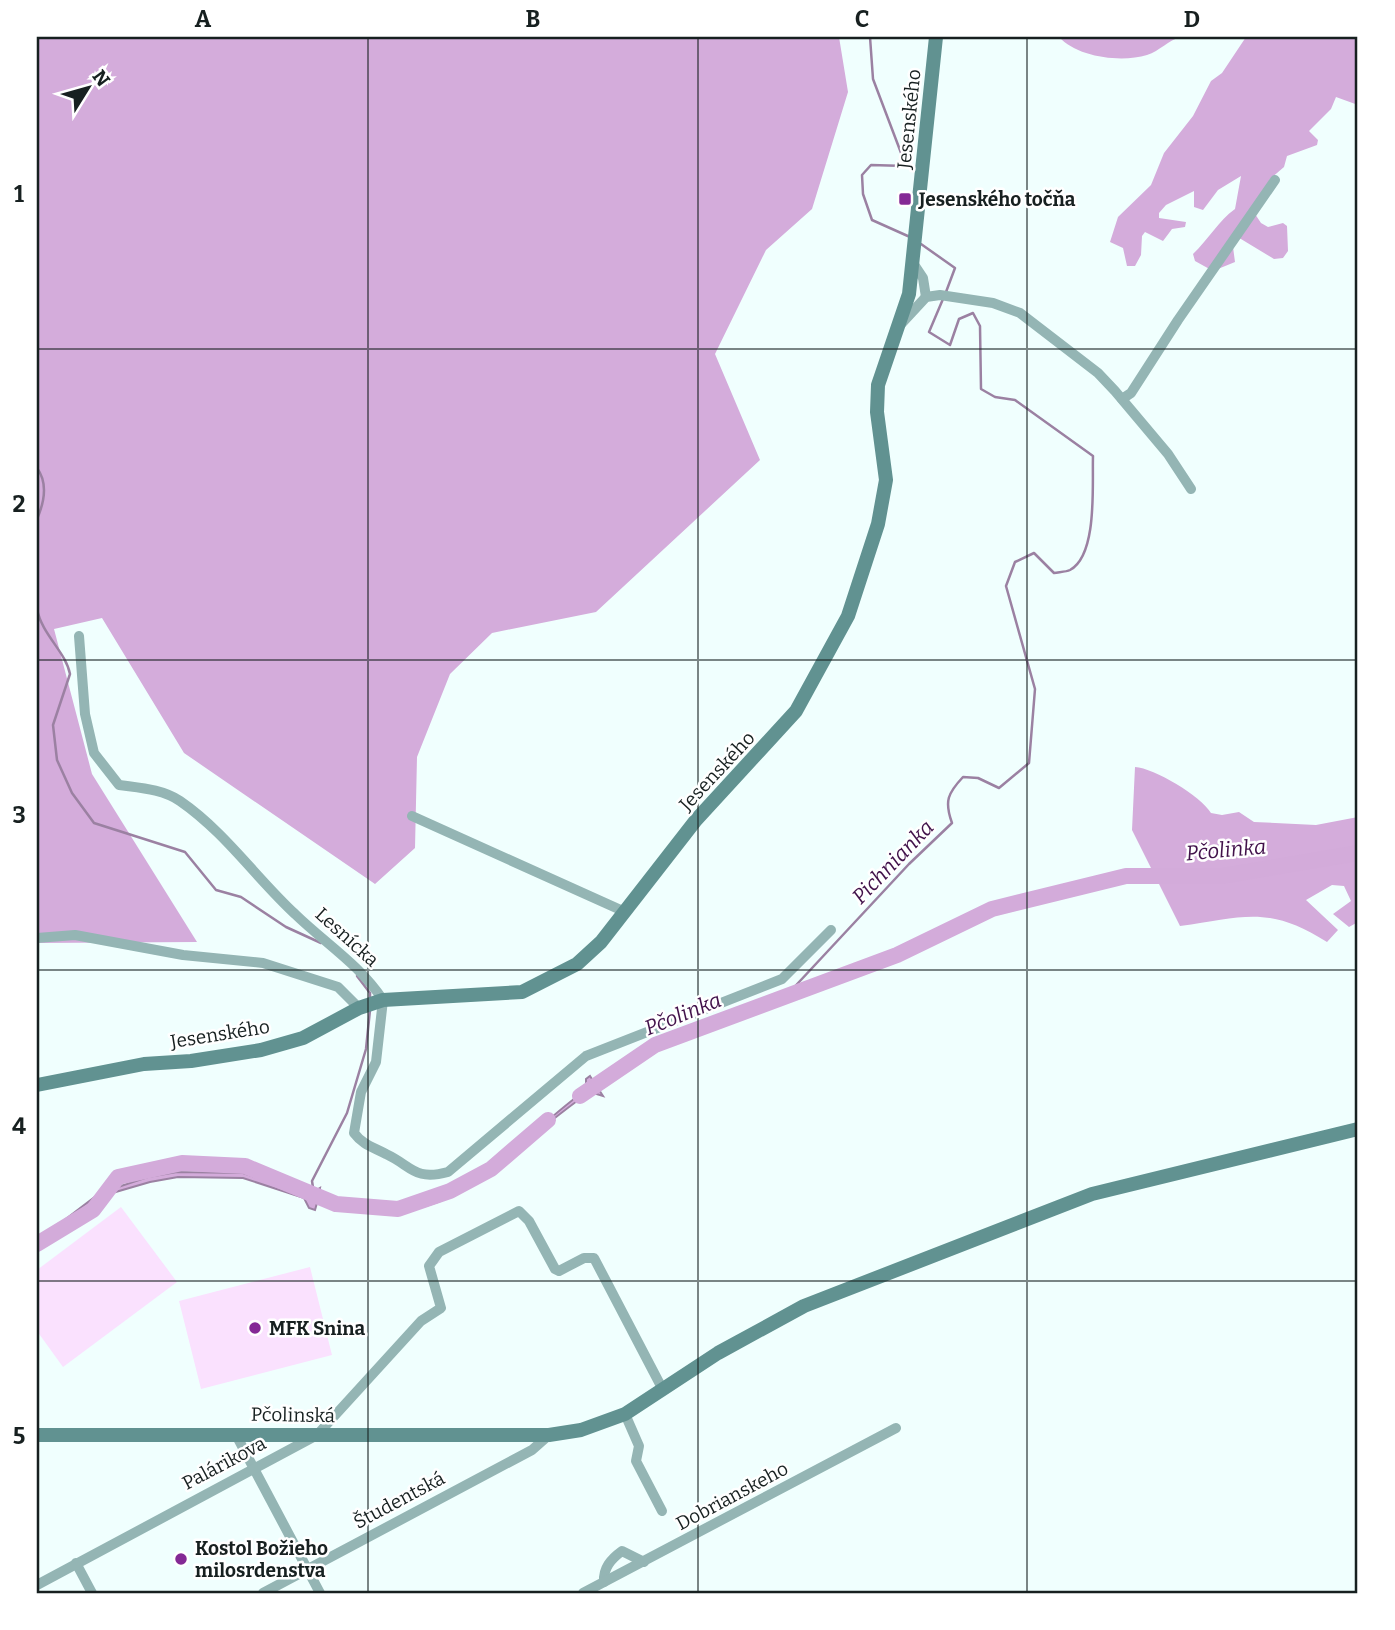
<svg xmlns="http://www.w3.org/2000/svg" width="1395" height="1630" viewBox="0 0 1395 1630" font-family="Bitter,serif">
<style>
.green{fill:#fae1fe}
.forest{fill:#d4acdb}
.water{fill:#d3abda;stroke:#9b81a2;stroke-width:2}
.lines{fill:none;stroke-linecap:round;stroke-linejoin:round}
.stream{stroke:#9b81a2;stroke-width:2.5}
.river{stroke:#d3abda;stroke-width:16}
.street{stroke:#94b5b4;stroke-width:10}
.secondary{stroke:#619291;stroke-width:14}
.grid{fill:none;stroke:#172020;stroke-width:2;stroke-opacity:0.55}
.poi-dot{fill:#842995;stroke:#fff;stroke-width:2.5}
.labels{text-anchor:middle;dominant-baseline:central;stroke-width:5;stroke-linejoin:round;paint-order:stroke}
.street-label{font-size:19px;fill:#172020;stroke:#fff}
.poi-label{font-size:19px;font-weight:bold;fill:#172020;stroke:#fff;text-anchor:start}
.water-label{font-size:21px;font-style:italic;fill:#41114a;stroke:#fff}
.neatline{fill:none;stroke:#172020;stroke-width:2.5}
.grid-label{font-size:23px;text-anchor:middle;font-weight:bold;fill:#172020}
</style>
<rect width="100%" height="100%" fill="#f0fffe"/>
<!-- green -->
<g class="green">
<path d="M121 1207 177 1282 63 1367 37 1331V1270Z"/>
<path d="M310 1267 332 1355 201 1389 179 1301Z"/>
</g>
<!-- forest -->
<g class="forest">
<path d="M37 37H839L848 92 812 209 766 250 715 354 760 460 596 612 492 633 450 674 417 757 415 848 375 884 184 753 102 618 54 629 92 774 197 942 37 943Z"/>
<path d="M1059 37H1181C1168 40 1160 51 1147 55 1121 63 1077 57 1059 37Z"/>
<path d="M1246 37H1358V105L1336 97 1331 109 1309 131 1318 140 1317 145 1287 156 1284 167 1270 179 1255 214 1261 223 1268 227 1283 223 1287 226 1288 251 1283 258 1274 259 1236 236 1233 247 1235 262 1213 271 1195 261 1193 254C1208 240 1219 220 1235 209L1241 176 1218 190 1203 210 1194 207V191L1166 205 1159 213V218L1186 222 1185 227 1172 229 1163 241 1145 232 1142 236 1141 255 1135 266H1127L1123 248 1110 242 1118 217 1151 185 1164 153 1193 116 1211 81 1222 73Z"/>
<path d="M1135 767C1154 768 1201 796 1211 813L1222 815 1239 812 1254 822 1316 825 1358 817V922L1349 927 1333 914 1351 901 1344 886 1332 885 1306 900 1338 930 1327 942C1268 905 1245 917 1180 926L1132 830Z"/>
</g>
<!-- water -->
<path class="water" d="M590 1076 603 1096 590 1092C487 1161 461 1238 317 1203L315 1210 309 1208 304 1198 243 1178 178 1177 150 1182 102 1196 37 1248V1241L100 1193 148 1177 177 1172 243 1173 308 1195 320 1188 319 1194C340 1199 360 1208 382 1210 459 1219 529 1129 586 1090V1079Z"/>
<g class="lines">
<!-- stream -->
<g class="stream">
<path d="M870 37 873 79 906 166 871 165 862 175 863 194 872 220 910 237"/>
<path d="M921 244 955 268 946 292"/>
<path d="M37 468C48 483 44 503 37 519"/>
<path d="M37 609C42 635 66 652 70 674L53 725 57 760 72 793 94 823 185 852 216 890 241 897 286 927 321 943"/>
<path d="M357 976 370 993V1000"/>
<path d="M786 996 909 864 952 823C944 801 948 793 963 777L978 778 999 788 1029 763 1035 689 1006 586 1015 562 1034 553 1054 573C1059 572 1066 572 1070 570 1098 555 1092 483 1093 456L1015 400 995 397 981 389 980 326 973 313 959 319 950 345 929 332 943 299"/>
<path d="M314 1194 312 1181 347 1113 366 1049 370 1010"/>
</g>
<!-- river -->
<g class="river">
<path d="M580 1096 655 1045 897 955 992 909 1126 876H1222L1358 853"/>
<path d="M37 1244 93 1210 118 1177 182 1163 245 1166 336 1204 398 1209 450 1191 491 1169 548 1120"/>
</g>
<!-- street -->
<g class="street">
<path d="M913 263 923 278 926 297"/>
<path d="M901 324 926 297 940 295 993 303 1020 313 1098 373 1115 391 1168 454 1191 489"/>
<path d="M1122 399 1131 393 1178 320 1275 180"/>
<path d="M79 636 85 714 94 753 119 785C140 788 162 789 180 801 225 832 256 878 295 914 326 944 359 964 383 1000L376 1062 361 1092 354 1133C363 1145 373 1147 386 1154 412 1166 414 1181 448 1172L586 1056 782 979 831 930"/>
<path d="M412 816 623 911"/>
<path d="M37 938 75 935 183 955 263 963 338 987 359 1008"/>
<path d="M625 1414 639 1446 636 1461 662 1511"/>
<path d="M235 1433 320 1593"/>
<path d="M76 1563 92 1593"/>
<path d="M604 1582C603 1568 611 1559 622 1551L644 1562"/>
<path d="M37 1585 317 1435 421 1321 441 1308 429 1266 439 1252 519 1211 529 1221 555 1269 559 1271 584 1258H594L663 1390"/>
<path d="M263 1593 532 1450 549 1435"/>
<path d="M583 1593 896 1428"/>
</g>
<!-- secondary -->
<g class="secondary">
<path d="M37 1085 144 1064 191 1061 261 1050 303 1038 359 1008 383 1000 522 992 577 964 601 942 696 820 796 711 848 616 878 524 886 480 877 412 878 385 909 294 936 37"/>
<path d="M37 1435H549L581 1430 625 1414 718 1353 804 1306 1092 1194 1358 1129"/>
</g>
</g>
<!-- grid -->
<path class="grid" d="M368 37V1593M698 37V1593M1027 37V1593M37 349H1358M37 660H1358M37 970H1358M37 1281H1358"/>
<!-- markers -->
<g class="poi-dot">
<rect x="898" y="192" width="14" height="14" rx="3.5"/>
<circle cx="255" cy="1328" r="7"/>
<circle cx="181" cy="1559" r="7"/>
</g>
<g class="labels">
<!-- street labels -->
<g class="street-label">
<text transform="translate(909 119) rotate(-84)">Jesenského</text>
<text transform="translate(717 771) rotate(-47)">Jesenského</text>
<text transform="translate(347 937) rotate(42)">Lesnícka</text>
<text transform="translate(220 1034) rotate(-9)">Jesenského</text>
<text transform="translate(293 1415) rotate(1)">Pčolinská</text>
<text transform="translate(224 1463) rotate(-28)">Palárikova</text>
<text transform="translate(732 1496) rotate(-28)">Dobrianskeho</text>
<text transform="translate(399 1500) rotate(-28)">Študentská</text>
</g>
<!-- poi labels -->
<g class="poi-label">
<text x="919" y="199">Jesenského točňa</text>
<text x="269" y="1328">MFK Snina</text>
<text x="195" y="1548">Kostol Božieho<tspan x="195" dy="22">milosrdenstva</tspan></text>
</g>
<!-- water labels -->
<g class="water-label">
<text transform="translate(1226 850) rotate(-5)">Pčolinka</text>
<text transform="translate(893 862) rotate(-46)">Pichnianka</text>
<text transform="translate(683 1014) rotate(-22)">Pčolinka</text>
</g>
</g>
<!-- border -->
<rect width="1395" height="1630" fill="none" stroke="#ffffff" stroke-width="77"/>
<!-- north arrow -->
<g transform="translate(88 88) rotate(53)" stroke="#ffffff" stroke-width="5" paint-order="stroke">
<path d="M0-5L12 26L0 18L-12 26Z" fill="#172020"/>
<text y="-10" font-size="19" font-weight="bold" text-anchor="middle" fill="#172020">N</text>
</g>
<rect x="38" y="38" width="1318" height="1554" class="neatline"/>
<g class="grid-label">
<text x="203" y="27">A</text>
<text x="533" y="27">B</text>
<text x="862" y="27">C</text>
<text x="1192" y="27">D</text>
<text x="19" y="202">1</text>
<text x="19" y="512">2</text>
<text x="19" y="823">3</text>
<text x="19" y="1134">4</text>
<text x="19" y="1444">5</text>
</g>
</svg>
